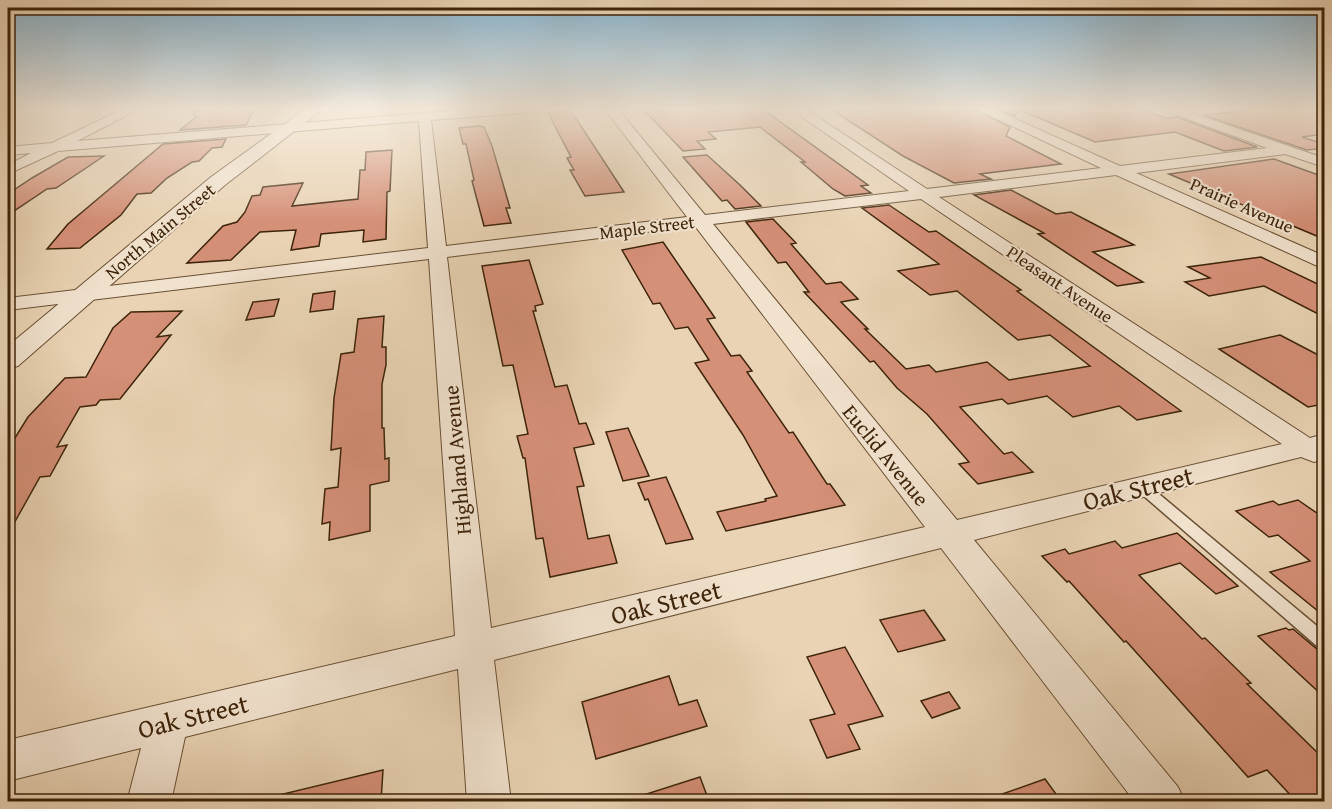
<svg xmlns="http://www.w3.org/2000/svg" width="1332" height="809" viewBox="0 0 1332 809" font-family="'Gentium Book Plus',serif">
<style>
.building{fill:#d59078;stroke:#3e240a;stroke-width:1.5}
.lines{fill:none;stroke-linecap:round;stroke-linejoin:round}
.service-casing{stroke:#695034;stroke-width:3}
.minor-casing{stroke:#695034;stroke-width:2}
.tertiary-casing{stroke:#695034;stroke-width:2}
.service{fill:#f1e2ce;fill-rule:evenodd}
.minor{fill:#f1e2ce;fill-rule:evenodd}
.tertiary{fill:#f1e2ce;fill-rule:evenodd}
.labels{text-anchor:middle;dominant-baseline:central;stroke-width:4.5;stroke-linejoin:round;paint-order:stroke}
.far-street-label{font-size:18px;fill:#3e240a;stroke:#f1e2ce}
.street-label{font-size:21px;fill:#3e240a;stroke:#f1e2ce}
.near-street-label{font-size:26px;fill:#3e240a;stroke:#f1e2ce}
</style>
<rect width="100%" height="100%" fill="#e9d3b4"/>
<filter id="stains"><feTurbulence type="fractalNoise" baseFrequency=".00333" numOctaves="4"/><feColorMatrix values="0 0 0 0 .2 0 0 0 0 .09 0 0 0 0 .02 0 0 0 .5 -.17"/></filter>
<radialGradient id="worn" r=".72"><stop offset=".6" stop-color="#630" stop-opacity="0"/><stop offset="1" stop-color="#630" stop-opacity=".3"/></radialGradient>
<!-- building -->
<g class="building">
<path d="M642 108H761L868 185 861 186 871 193 845 196 833 189 801 162H805L760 127 708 132 716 139 697 141 705 149 683 151Z"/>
<path d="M829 108H972L1010 127 1006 136 1061 164 980 174 991 179 954 183 903 156Z"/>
<path d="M1013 108H1137L1166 118 1177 117 1257 147 1224 151 1175 132 1095 142 1018 109 1015 116 1000 110Z"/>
<path d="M1244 108H1324V134L1302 137 1324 144V148L1307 150 1203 115 1244 111Z"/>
<path d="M254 109 246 125 180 130 196 117 190 110Z"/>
<path d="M571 111 594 146 624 192 585 196 570 170H574L567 158 571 157 548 113Z"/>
<path d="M479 126 484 127 492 146 510 208H506L511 223 484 226 472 181 474 180 466 144H463L459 128Z"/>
<path d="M226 139 222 147 212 148 199 161 192 162 167 178 151 193 137 194 121 215 80 248 47 249 68 224 163 144Z"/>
<path d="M392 150 390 191 387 192 386 239 363 242 364 230 321 234 319 246 291 250 296 230 260 232 231 260 187 263 223 226 237 222 245 212 252 196 260 195 263 187 303 183 292 206 358 199 360 170H365L366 152Z"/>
<path d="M707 155 740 185 761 206 735 209 727 200 722 201 683 157Z"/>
<path d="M104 156 56 188 47 189 8 215V194L32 178 68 157Z"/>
<path d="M1274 159 1324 177V239L1169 174Z"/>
<path d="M1011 190 1056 214 1071 212 1134 245 1093 252 1143 282 1117 286 1038 234 1044 233 974 195Z"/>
<path d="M889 205 929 232 936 231 1021 290 1017 291 1181 411 1137 420 1119 406 1073 417 1047 396 1008 404 1002 399 960 407 1004 454 1012 452 1033 472 978 484 959 464 969 462 927 414 897 388 874 361 870 362 804 292H809L786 262 778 263 746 222 773 219 796 243 791 244 826 284 841 282 858 299 841 302 868 329H865L906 369 929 365 936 372 987 362 1009 380 1090 366 1050 335 1018 340 957 291 930 295 898 271 939 264 862 208Z"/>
<path d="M663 242 715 318 707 319 731 356 740 355 752 371 747 372 789 433 793 432 827 484H830L845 505 726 531 717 512 766 501 765 499 777 496 743 435 695 363 709 360 688 327 675 329 660 303 653 304 622 250Z"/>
<path d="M1261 257 1324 287V317L1264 286 1209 296 1185 282 1210 278 1188 267Z"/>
<path d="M529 260 543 304 535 306 536 311H533L555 387 567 385 579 424 586 423 594 444 574 448 584 486 577 487 588 539 609 535 617 563 550 577 543 538 536 539 525 458H523L517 436 528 434 513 365 503 366 482 266Z"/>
<path d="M335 291 333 309 310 312 313 294Z"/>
<path d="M279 299 274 316 246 320 253 302Z"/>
<path d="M182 311 157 337 171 335 120 399 100 400 96 405 80 407 57 447 67 445 50 476 40 477 8 534V449L28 417 65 378 86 377 113 328 131 312Z"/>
<path d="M384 316 382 347H386V365L382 384V428H384L385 459 389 458V481L370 485V531L329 540 330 522 322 524 325 489 338 487 341 448 331 450 334 398 341 354 354 352 358 319Z"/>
<path d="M1280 335 1324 358V404L1308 407 1219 349Z"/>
<path d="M628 428 649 476 623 481 606 432Z"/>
<path d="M666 477 693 539 666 544 648 499 645 500 638 483Z"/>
<path d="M1298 500 1324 518V616L1270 572 1310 561 1278 535 1269 537 1236 511 1273 501 1279 505Z"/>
<path d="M1177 533 1238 586 1216 594 1180 563 1139 575 1202 639 1205 638 1251 683 1247 684 1324 759V801H1296L1267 770 1248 777 1126 641 1124 642 1069 581 1067 582 1042 556 1065 549 1069 554 1115 541 1122 548Z"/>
<path d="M924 610 945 640 898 652 880 620Z"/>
<path d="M1286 628 1289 630 1293 629 1317 649 1324 651V697L1258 636Z"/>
<path d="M845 647 883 716 848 725 860 749 827 758 810 720 835 714 807 657Z"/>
<path d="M669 676 679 705 697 700 707 726 596 759 582 702Z"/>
<path d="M949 692 960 708 932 718 921 701Z"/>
<path d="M383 770 381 801H280L279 795Z"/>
<path d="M700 777 709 801H634V798Z"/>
<path d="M1045 779 1061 801H989L988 799Z"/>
</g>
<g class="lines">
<!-- service casing -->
<g class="service-casing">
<path id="service" d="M1142 482 1147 484 1324 632V649L1318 647 1137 490 1135 487 1137 484Z"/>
</g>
<!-- minor casing -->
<g class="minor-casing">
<path id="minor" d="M125 108H141L77 141 488 108H544L538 112 431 120 446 246 687 217 604 108H617L705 215 909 191 789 108H804L927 189 1101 168 974 108H991L1120 166 1267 148 1158 108H1177L1324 158V167L1285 154 1136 173 1324 256V269L1116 175 939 197 1310 438 1324 434V459L1314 462 1301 457 974 540 1178 787 1185 802H1135L941 548 494 660 511 802H467L458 669 185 737 171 802H127L141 748 8 781V740L455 636 429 259 8 310V298L428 248 419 121 58 151 8 174V165L31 153 8 155V147L52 143ZM921 199 1282 444 957 520 713 224ZM695 226 925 527 491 628 447 257Z"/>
</g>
<!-- tertiary casing -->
<g class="tertiary-casing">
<path id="tertiary" d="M307 108H324L225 185 18 366 8 369V346L211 177Z"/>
</g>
<!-- service -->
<use href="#service" class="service"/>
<!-- minor -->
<use href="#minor" class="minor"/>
<!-- tertiary -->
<use href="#tertiary" class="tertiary"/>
</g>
<!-- sky -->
<linearGradient id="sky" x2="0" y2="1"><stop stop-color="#88b5d2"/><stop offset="0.49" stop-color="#f5ebdd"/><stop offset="1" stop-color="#f5ebdd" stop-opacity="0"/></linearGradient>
<rect width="1332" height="222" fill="url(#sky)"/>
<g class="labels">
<!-- far-street labels -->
<g class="far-street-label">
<text transform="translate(1242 205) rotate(24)">Prairie Avenue</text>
<text transform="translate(647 227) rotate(-7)">Maple Street</text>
<text transform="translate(160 231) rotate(-40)">North Main Street</text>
<text transform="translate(1060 284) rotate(34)">Pleasant Avenue</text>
</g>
<!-- street labels -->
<g class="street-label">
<text transform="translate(886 455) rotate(51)">Euclid Avenue</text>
<text transform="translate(457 460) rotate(-95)">Highland Avenue</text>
</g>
<!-- near-street labels -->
<g class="near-street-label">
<text transform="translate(1138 488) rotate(-14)">Oak Street</text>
<text transform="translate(666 602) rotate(-14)">Oak Street</text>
<text transform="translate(193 716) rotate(-14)">Oak Street</text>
</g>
</g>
<!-- margin -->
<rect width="1332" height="809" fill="none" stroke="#e9d3b4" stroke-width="30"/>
<rect x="9" y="9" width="1314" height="791" fill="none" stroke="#3e240a" stroke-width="3"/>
<rect x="15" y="15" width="1302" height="779" fill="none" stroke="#3e240a" stroke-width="1.5"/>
<rect width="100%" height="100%" filter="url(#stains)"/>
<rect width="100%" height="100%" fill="url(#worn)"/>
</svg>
